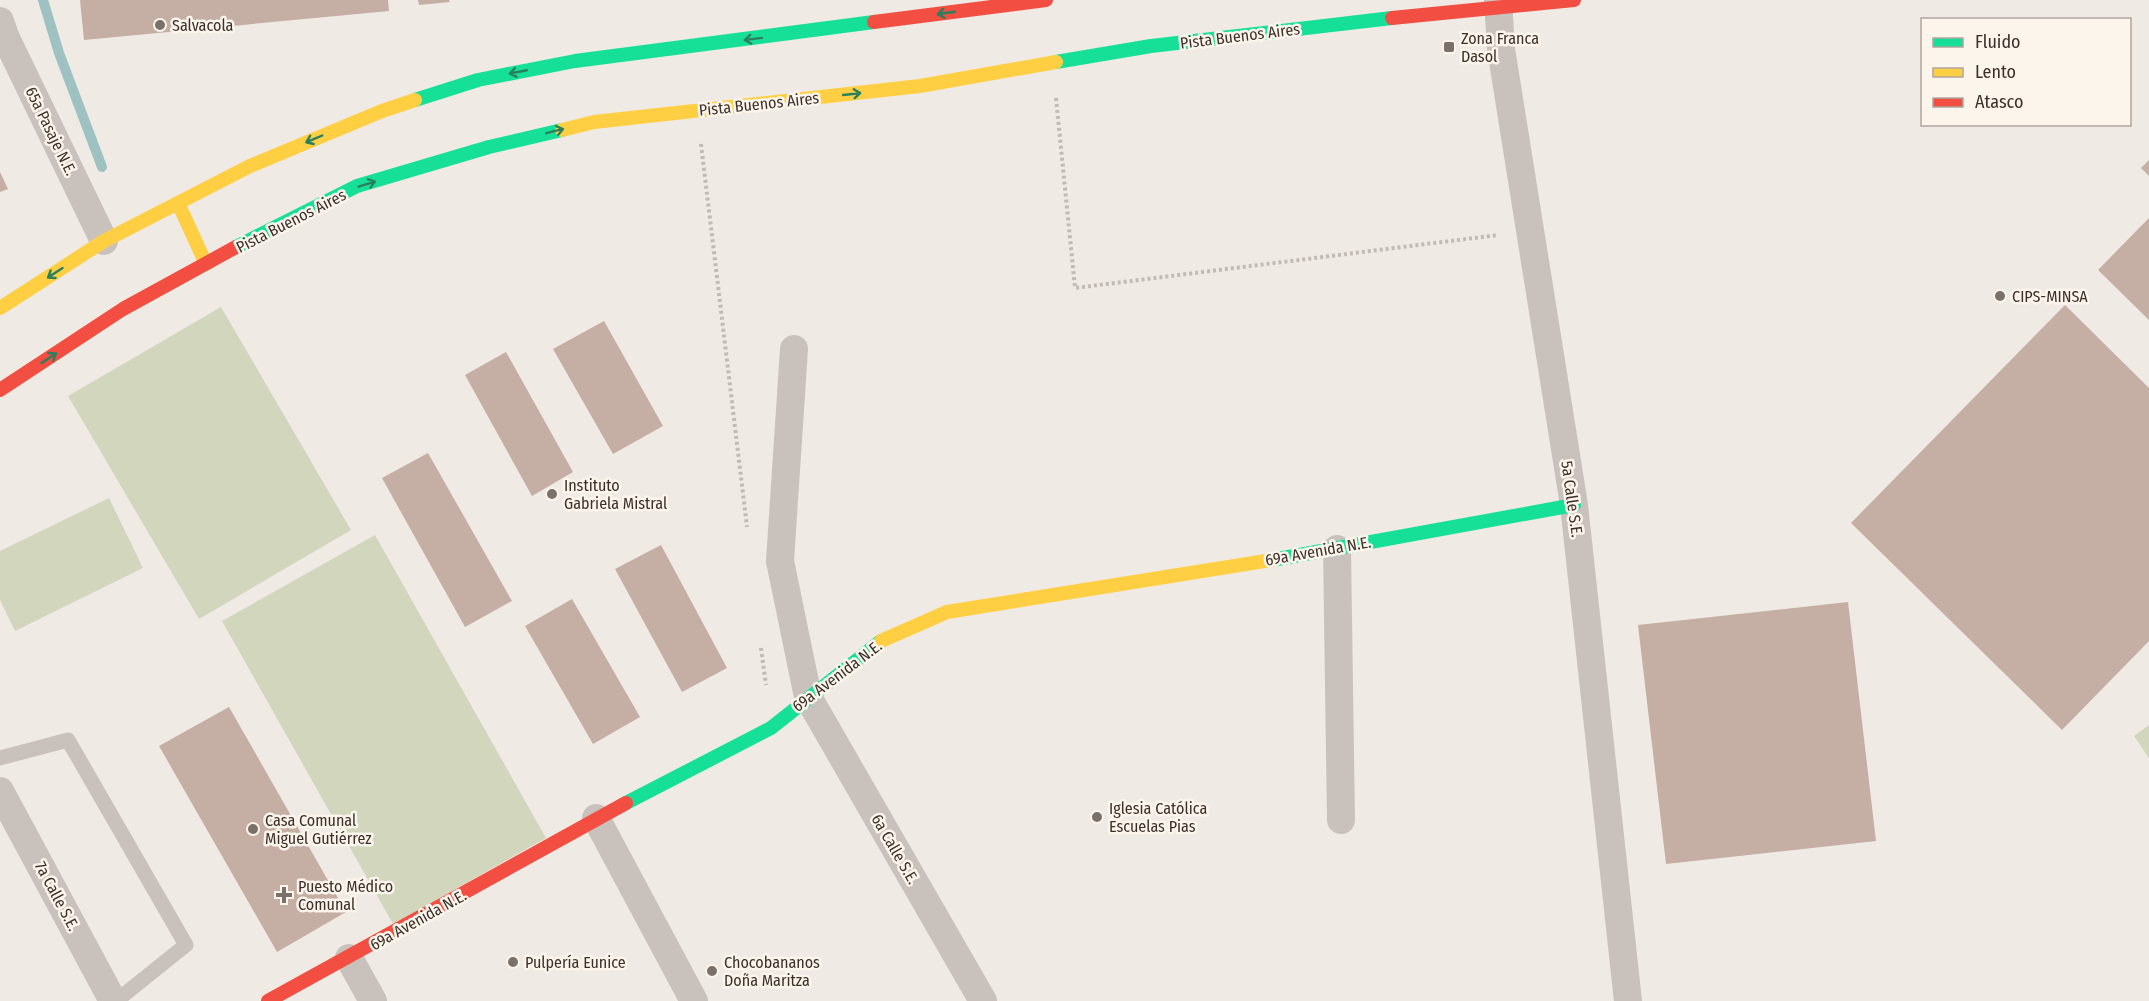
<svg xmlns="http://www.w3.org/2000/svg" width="2149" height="1001" viewBox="0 0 2149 1001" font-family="'Fira Sans Condensed',sans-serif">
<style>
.green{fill:#d1d6bd}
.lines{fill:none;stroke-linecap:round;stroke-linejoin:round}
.stream{stroke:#9ec2c2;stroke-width:10}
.building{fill:#c5aea4}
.path{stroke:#c2bbb4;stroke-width:4;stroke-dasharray:3 3;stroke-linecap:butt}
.lane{stroke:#c9c2bc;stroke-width:15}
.street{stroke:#c9c2bc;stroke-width:28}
.fast{stroke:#16e098;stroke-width:14}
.slow{stroke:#ffcf43;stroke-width:14}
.jam{stroke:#f24e42;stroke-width:14}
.oneway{stroke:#2a7f5c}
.poi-dot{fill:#7a716b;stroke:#fcf5ec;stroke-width:2}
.labels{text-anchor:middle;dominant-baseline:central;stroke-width:5;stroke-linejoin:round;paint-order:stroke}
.poi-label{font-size:16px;fill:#3b302a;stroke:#fcf5ec;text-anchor:start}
.street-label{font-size:16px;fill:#3b302a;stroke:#fcf5ec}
</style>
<rect width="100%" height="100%" fill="#f0eae4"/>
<!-- green -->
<g class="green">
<path d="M221 307 351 530 199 619 68 396Z"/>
<path d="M109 498 143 568 15 631 0 600V551Z"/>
<path d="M375 535 546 838 393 924 222 621Z"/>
<path d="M2149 725V758L2134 736Z"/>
</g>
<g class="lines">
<!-- stream -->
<path class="stream" d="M43 0 59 53 102 167"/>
</g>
<!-- building -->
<g class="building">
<path d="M80 0H388L389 11 84 40Z"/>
<path d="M418 0H449L450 2 419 5Z"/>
<path d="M2149 160V176L2141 168Z"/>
<path d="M0 172 8 189 0 192Z"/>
<path d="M2149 218V320L2098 270Z"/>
<path d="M2065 305 2149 388V641L2062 730 1851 523Z"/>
<path d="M604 321 663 426 613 454 553 349Z"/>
<path d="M506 352 573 472 532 496 465 375Z"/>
<path d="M428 453 512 601 465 627 382 478Z"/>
<path d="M661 545 727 668 682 692 615 569Z"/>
<path d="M572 599 640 717 593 744 525 626Z"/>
<path d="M1848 602 1876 841 1666 864 1638 625Z"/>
<path d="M229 707 346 912 277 952 159 746Z"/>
</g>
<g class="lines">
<!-- path -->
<g class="path">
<path d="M1056 98 1075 288 1498 235"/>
<path d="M701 144 747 527"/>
<path d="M761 648 766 685"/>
</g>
<!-- lane -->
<path class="lane" d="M0 758 68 740 186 945 116 1001"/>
<!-- street -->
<g class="street">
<path d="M1498 0 1501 49 1574 505 1628 1001"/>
<path d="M0 21 5 36 104 241"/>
<path d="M794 349 780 561 808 697 983 1001"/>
<path d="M1337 549 1341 820"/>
<path d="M0 791 113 1001"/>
<path d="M596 818 694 1001"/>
<path d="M349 958 373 1001"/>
</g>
<!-- fast -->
<g class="fast">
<path d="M1056 62 1151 46 1392 18"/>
<path d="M415 100 478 80 575 61 874 22"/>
<path d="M236 247 357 186 489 147 562 130"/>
<path d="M1272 560 1574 505"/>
<path d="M626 803 771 728 881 641"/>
</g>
<!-- slow -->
<g class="slow">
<path d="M562 130 594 122 920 86 1056 62"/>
<path d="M178 203 206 264"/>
<path d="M0 308 104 241 250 166 382 111 415 100"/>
<path d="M881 641 947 612 1272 560"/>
</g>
<!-- jam -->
<g class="jam">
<path d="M1392 18 1574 0"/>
<path d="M874 22 1046 0"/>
<path d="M0 390 123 309 236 247"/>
<path d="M268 1001 626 803"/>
</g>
</g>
<!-- one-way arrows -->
<defs><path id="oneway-shaft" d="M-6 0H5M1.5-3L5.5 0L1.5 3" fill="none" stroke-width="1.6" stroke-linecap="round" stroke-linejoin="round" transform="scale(1.5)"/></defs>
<g class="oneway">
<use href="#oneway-shaft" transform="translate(946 13) rotate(172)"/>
<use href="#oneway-shaft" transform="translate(753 39) rotate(173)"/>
<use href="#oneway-shaft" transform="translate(518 72) rotate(169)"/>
<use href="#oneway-shaft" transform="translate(852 94) rotate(-6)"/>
<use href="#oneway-shaft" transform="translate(555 131) rotate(-14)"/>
<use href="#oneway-shaft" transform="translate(314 139) rotate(157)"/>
<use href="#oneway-shaft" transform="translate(367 184) rotate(-17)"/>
<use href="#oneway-shaft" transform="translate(55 273) rotate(147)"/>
<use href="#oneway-shaft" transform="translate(49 358) rotate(-33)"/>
</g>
<!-- markers -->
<g class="poi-dot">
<circle cx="160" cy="25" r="6"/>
<rect x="1443" y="41" width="12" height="12" rx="3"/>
<circle cx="2000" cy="296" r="6"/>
<circle cx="552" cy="494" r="6"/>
<circle cx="1097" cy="817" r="6"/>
<circle cx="253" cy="829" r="6"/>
<path d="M281 886h6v6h6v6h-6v6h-6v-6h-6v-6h6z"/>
<circle cx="513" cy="962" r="6"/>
<circle cx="712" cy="971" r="6"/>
</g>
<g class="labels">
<!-- poi labels -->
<g class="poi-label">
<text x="172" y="25">Salvacola</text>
<text x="1461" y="38">Zona Franca<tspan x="1461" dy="18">Dasol</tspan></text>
<text x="2012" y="296">CIPS-MINSA</text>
<text x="564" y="485">Instituto<tspan x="564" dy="18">Gabriela Mistral</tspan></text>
<text x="1109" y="808">Iglesia Católica<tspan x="1109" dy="18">Escuelas Pias</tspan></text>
<text x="265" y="820">Casa Comunal<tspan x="265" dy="18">Miguel Gutiérrez</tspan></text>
<text x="298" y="886">Puesto Médico<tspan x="298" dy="18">Comunal</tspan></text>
<text x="525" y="962">Pulpería Eunice</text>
<text x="724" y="962">Chocobananos<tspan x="724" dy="18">Doña Maritza</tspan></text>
</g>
<!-- street labels -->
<g class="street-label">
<text transform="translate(1240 36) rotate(-7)">Pista Buenos Aires</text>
<text transform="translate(759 104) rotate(-6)">Pista Buenos Aires</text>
<text transform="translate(51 131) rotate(64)">65a Pasaje N.E.</text>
<text transform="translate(291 221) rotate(-27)">Pista Buenos Aires</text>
<text transform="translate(1572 499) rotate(82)">5a Calle S.E.</text>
<text transform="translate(1318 551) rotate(-10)">69a Avenida N.E.</text>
<text transform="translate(837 676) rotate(-37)">69a Avenida N.E.</text>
<text transform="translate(895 849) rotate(60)">6a Calle S.E.</text>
<text transform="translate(57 896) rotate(62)">7a Calle S.E.</text>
<text transform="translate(418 920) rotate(-29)">69a Avenida N.E.</text>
</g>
</g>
<!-- legend -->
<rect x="1921" y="18" width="210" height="108" fill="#fcf5ec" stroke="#afa69e" stroke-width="1.5"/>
<rect x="1933" y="38" width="30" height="9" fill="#16e098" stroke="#afa69e" stroke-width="1.5"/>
<text x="1975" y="48" font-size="18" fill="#3b302a">Fluido</text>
<rect x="1933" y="68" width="30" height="9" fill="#ffcf43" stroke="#afa69e" stroke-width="1.5"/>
<text x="1975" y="78" font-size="18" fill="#3b302a">Lento</text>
<rect x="1933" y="98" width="30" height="9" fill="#f24e42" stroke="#afa69e" stroke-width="1.5"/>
<text x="1975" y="108" font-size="18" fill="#3b302a">Atasco</text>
</svg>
